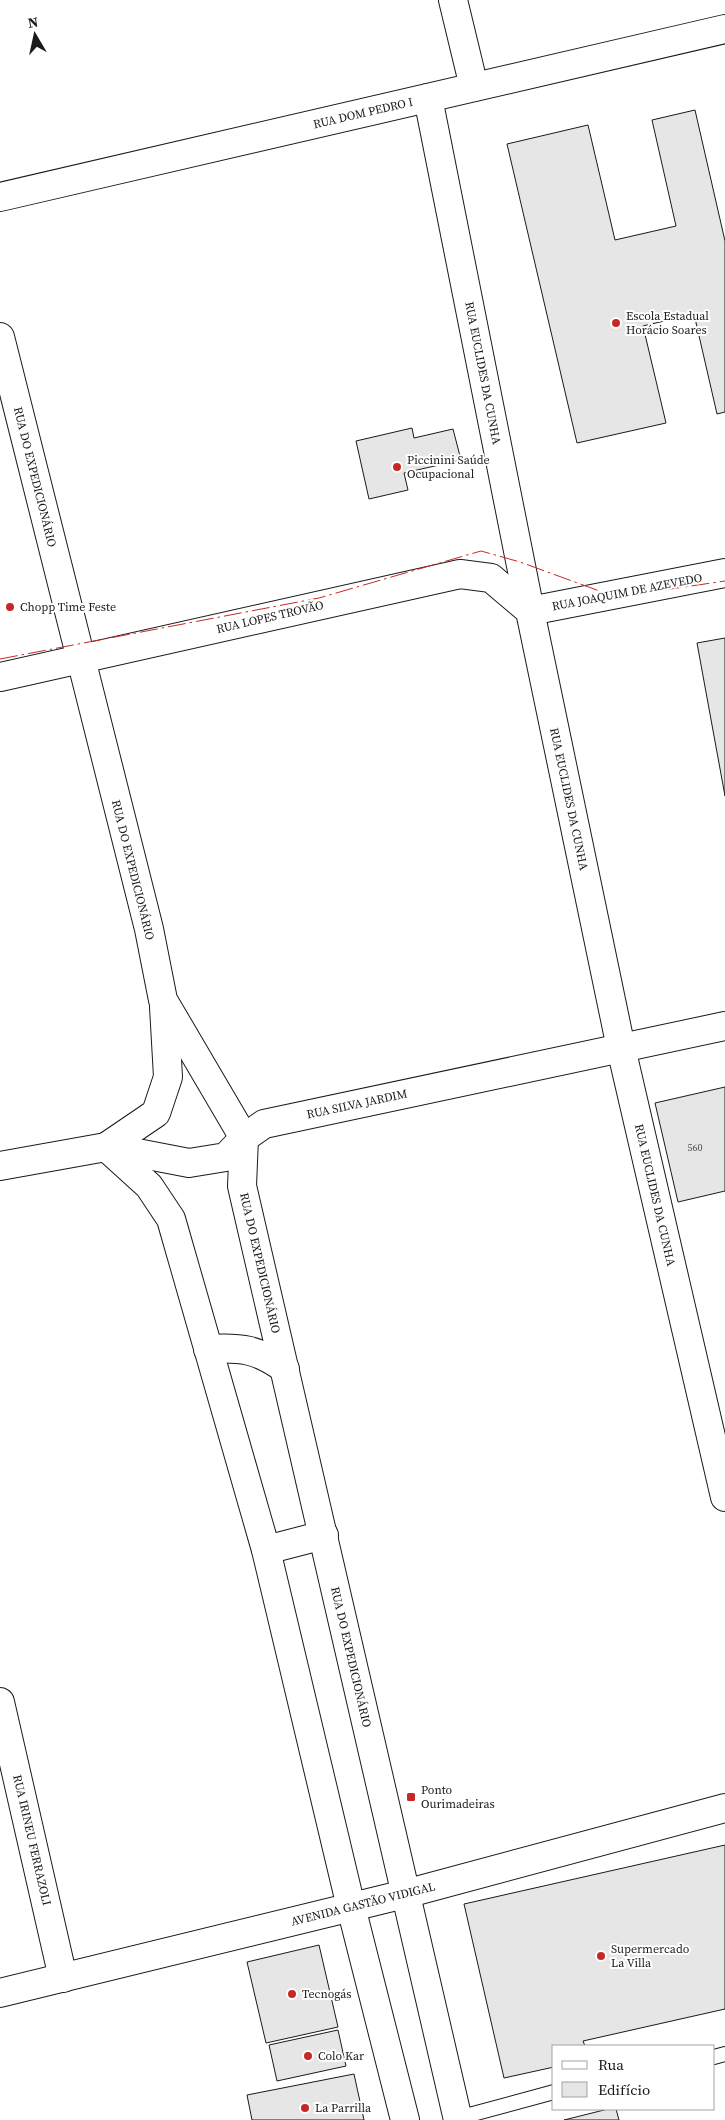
<svg xmlns="http://www.w3.org/2000/svg" width="725" height="2120" viewBox="0 0 725 2120" font-family="'Source Serif 4',serif">
<style>
.building{fill:#e6e6e6;stroke:#1a1a1a}
.lines{fill:none;stroke-linecap:round;stroke-linejoin:round}
.service-casing{stroke:#1a1a1a;stroke-width:16}
.minor-casing{stroke:#1a1a1a;stroke-width:30}
.tertiary-casing{stroke:#1a1a1a;stroke-width:30}
.secondary-casing{stroke:#1a1a1a;stroke-width:30}
.service{stroke:#fff;stroke-width:14}
.minor{stroke:#fff;stroke-width:28}
.tertiary{stroke:#fff;stroke-width:28}
.secondary{stroke:#fff;stroke-width:28}
.power{stroke:#c62828;stroke-width:1;stroke-dasharray:18 4 2.5 4;stroke-linecap:butt}
.poi-dot{fill:#c62828;stroke:#fff;stroke-width:2}
.labels{text-anchor:middle;dominant-baseline:central;stroke-width:4;stroke-linejoin:round;paint-order:stroke}
.number-label{font-size:10px;fill:#4d4d4d}
.street-label{font-size:12px;fill:#1a1a1a;stroke:#fff}
.poi-label{font-size:12px;fill:#1a1a1a;stroke:#fff;text-anchor:start}
</style>
<rect width="100%" height="100%" fill="#fff"/>
<!-- building -->
<g class="building">
<path d="M695 110 725 241V412L717 414 694 314 643 326 666 423 577 443 507 144 588 125 615 240 676 226 652 120Z"/>
<path d="M412 428 414 438 453 429 461 460 404 473 408 490 369 499 356 441Z"/>
<path d="M725 638V796L697 643Z"/>
<path d="M725 1087V1191L678 1202 655 1103Z"/>
<path d="M725 1845V2009L583 2041 585 2046H554V2067L504 2078 464 1904Z"/>
<path d="M319 1945 338 2027 266 2043 247 1962Z"/>
<path d="M338 2030 346 2066 277 2081 269 2045Z"/>
<path d="M354 2074 364 2120H252L247 2095Z"/>
<path d="M608 2109H616L619 2120H564Z"/>
</g>
<g class="lines">
<!-- service casing -->
<g class="service-casing">
<g id="service">
<path d="M714 2057 725 2054"/>
<path d="M458 2118 554 2092"/>
</g>
</g>
<!-- minor casing -->
<g class="minor-casing">
<g id="minor">
<path d="M453 0 474 87"/>
<path d="M428 98 530 611 621 1048 725 1497"/>
<path d="M0 197 725 29"/>
<path d="M0 1702 63 1978"/>
<path d="M0 1993 405 1894 725 1808"/>
</g>
</g>
<!-- tertiary casing -->
<g class="tertiary-casing">
<g id="tertiary">
<path d="M0 337 149 929 163 1000 244 1138"/>
<path d="M106 1147 156 1113 168 1077 164 1007"/>
</g>
</g>
<!-- secondary casing -->
<g class="secondary-casing">
<g id="secondary">
<path d="M0 677 460 574 491 578 530 611 725 573"/>
<path d="M244 1138 242 1186 458 2120"/>
<path d="M106 1147 149 1186 171 1219 266 1550 351 1907 405 2120"/>
<path d="M0 1166 106 1147 189 1163 226 1157 244 1138 264 1124 725 1026"/>
<path d="M208 1349C241 1347 258 1349 285 1369"/>
<path d="M266 1550 324 1535"/>
</g>
</g>
<!-- service -->
<use href="#service" class="service"/>
<!-- minor -->
<use href="#minor" class="minor"/>
<!-- tertiary -->
<use href="#tertiary" class="tertiary"/>
<!-- secondary -->
<use href="#secondary" class="secondary"/>
<!-- power -->
<path class="power" d="M0 659 319 598 481 551 520 562 616 597 725 581"/>
</g>
<!-- markers -->
<g class="poi-dot">
<circle cx="616" cy="323" r="5"/>
<circle cx="397" cy="467" r="5"/>
<circle cx="10" cy="607" r="5"/>
<rect x="406" y="1792" width="10" height="10" rx="2.5"/>
<circle cx="601" cy="1956" r="5"/>
<circle cx="292" cy="1994" r="5"/>
<circle cx="308" cy="2056" r="5"/>
<circle cx="305" cy="2108" r="5"/>
</g>
<g class="labels">
<!-- number labels -->
<g class="number-label">
<text x="695" y="1147">560</text>
</g>
<!-- street labels -->
<g class="street-label">
<text transform="translate(363 113) rotate(-13)">RUA DOM PEDRO I</text>
<text transform="translate(483 373) rotate(79)">RUA EUCLIDES DA CUNHA</text>
<text transform="translate(35 477) rotate(76)">RUA DO EXPEDICIONÁRIO</text>
<text transform="translate(627 592) rotate(-11)">RUA JOAQUIM DE AZEVEDO</text>
<text transform="translate(270 617) rotate(-13)">RUA LOPES TROVÃO</text>
<text transform="translate(569 799) rotate(78)">RUA EUCLIDES DA CUNHA</text>
<text transform="translate(133 870) rotate(76)">RUA DO EXPEDICIONÁRIO</text>
<text transform="translate(357 1104) rotate(-12)">RUA SILVA JARDIM</text>
<text transform="translate(655 1195) rotate(77)">RUA EUCLIDES DA CUNHA</text>
<text transform="translate(260 1263) rotate(77)">RUA DO EXPEDICIONÁRIO</text>
<text transform="translate(351 1657) rotate(77)">RUA DO EXPEDICIONÁRIO</text>
<text transform="translate(32 1840) rotate(77)">RUA IRINEU FERRAZOLI</text>
<text transform="translate(363 1904) rotate(-14)">AVENIDA GASTÃO VIDIGAL</text>
</g>
<!-- poi labels -->
<g class="poi-label">
<text x="626" y="316">Escola Estadual<tspan x="626" dy="14">Horácio Soares</tspan></text>
<text x="407" y="460">Piccinini Saúde<tspan x="407" dy="14">Ocupacional</tspan></text>
<text x="20" y="607">Chopp Time Feste</text>
<text x="421" y="1790">Ponto<tspan x="421" dy="14">Ourimadeiras</tspan></text>
<text x="611" y="1949">Supermercado<tspan x="611" dy="14">La Villa</tspan></text>
<text x="302" y="1994">Tecnogás</text>
<text x="318" y="2056">Colo Kar</text>
<text x="315" y="2108">La Parrilla</text>
</g>
</g>
<!-- legend -->
<rect x="552" y="2045" width="162" height="65" fill="#ffffff" stroke="#a3a3a3"/>
<rect x="562" y="2061" width="25" height="8" fill="#ffffff" stroke="#a3a3a3"/>
<text x="598" y="2070" font-size="15" fill="#1a1a1a">Rua</text>
<rect x="562" y="2082" width="25" height="15" fill="#e6e6e6" stroke="#a3a3a3"/>
<text x="598" y="2095" font-size="15" fill="#1a1a1a">Edifício</text>
<!-- north arrow -->
<g transform="translate(35 35) rotate(351)" stroke="#ffffff" stroke-width="4" paint-order="stroke">
<path d="M0-4L9 19L0 12L-9 19Z" fill="#1a1a1a"/>
<text y="-8" font-size="14" font-weight="bold" text-anchor="middle" fill="#1a1a1a">N</text>
</g>
</svg>
